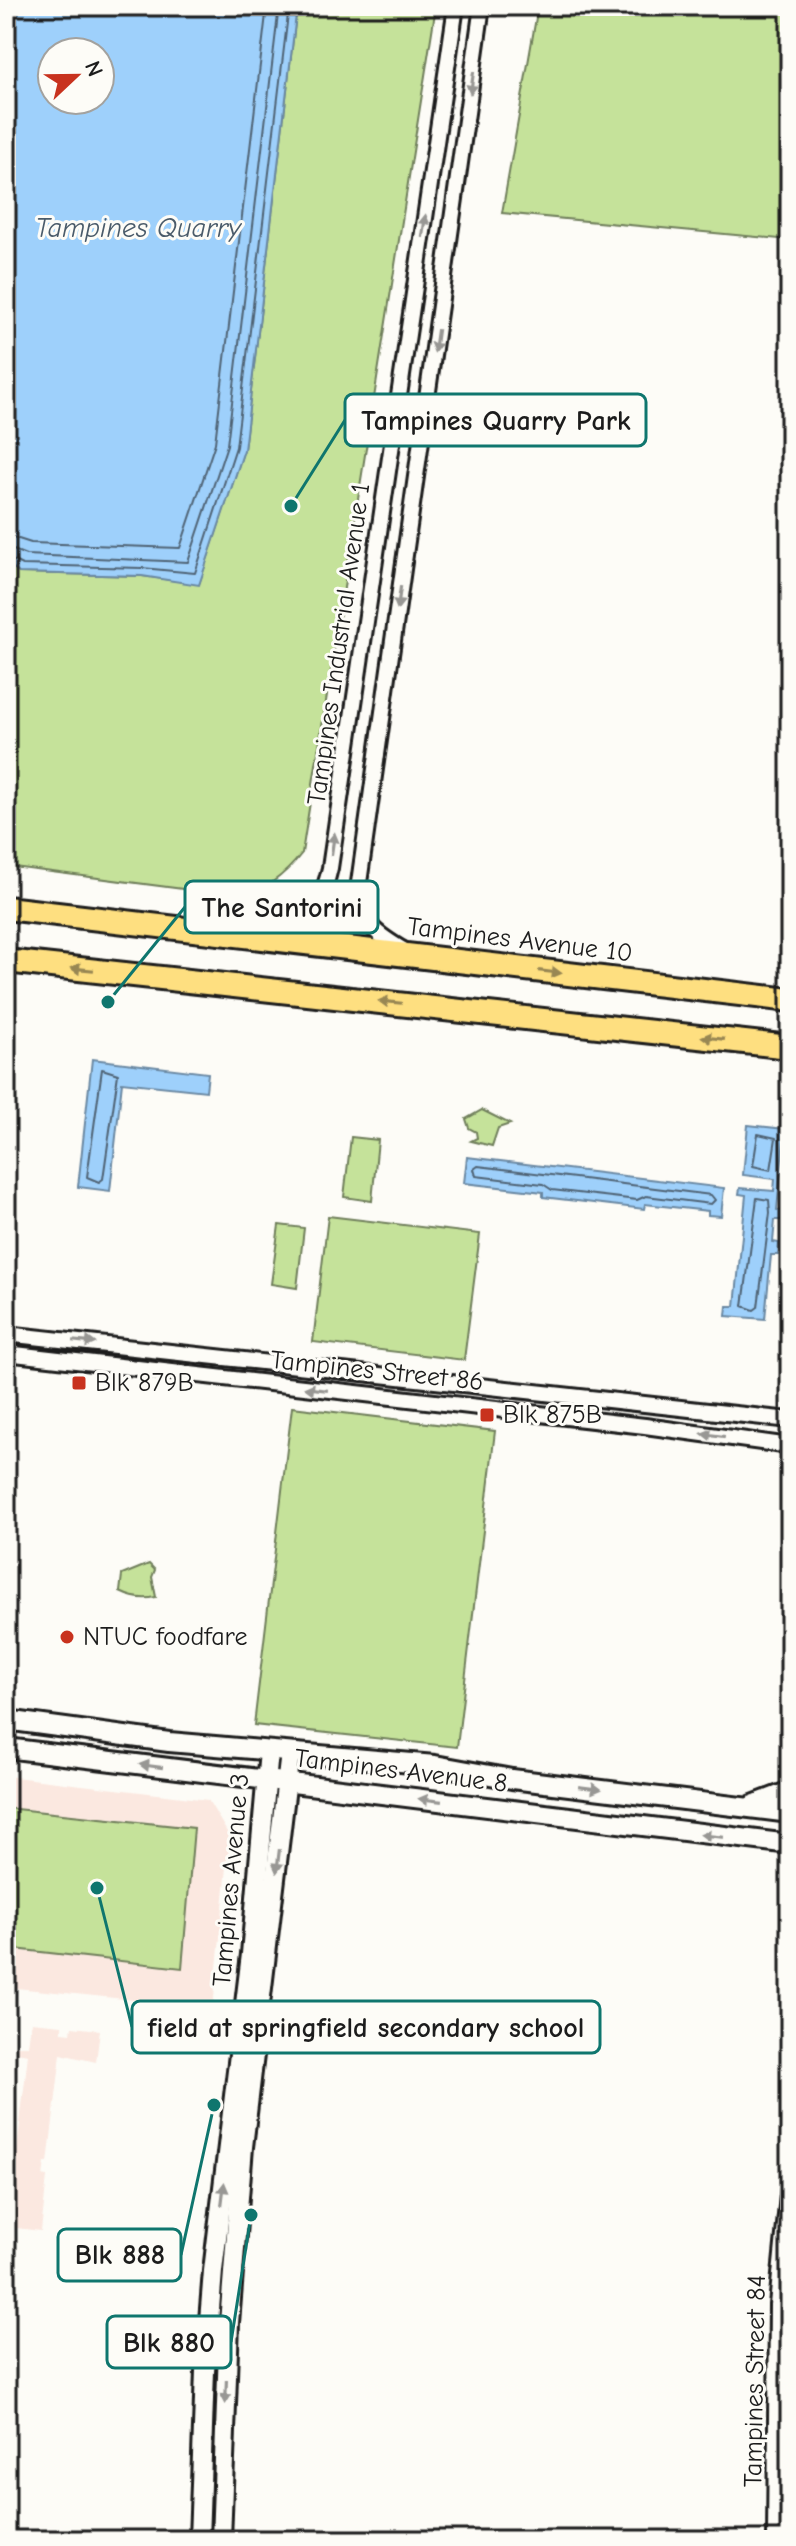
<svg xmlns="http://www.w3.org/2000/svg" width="796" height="2546" viewBox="0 0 796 2546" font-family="'Comic Neue',sans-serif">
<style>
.built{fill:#fbe8e0}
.green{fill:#c5e29a;stroke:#707f5b;stroke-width:2}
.water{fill:#9ed0fb;stroke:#6a88a2;stroke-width:2;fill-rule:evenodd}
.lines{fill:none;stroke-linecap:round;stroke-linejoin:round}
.shore{stroke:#506475;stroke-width:2}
.minor-casing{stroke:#1c1c1c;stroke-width:20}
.tertiary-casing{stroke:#1c1c1c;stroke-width:24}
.primary-casing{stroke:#1c1c1c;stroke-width:28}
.minor{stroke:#fdfcf7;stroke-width:14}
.tertiary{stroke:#fdfcf7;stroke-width:18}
.primary{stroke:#fedf80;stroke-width:22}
.oneway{fill:#989794}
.oneway2{fill:#988753}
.poi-dot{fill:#c8321e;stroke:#fdfcf7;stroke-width:3}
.labels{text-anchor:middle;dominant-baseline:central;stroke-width:6;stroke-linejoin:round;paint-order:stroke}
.street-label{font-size:26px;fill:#1c1c1c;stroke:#fdfcf7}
.poi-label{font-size:26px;fill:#1c1c1c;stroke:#fdfcf7;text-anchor:start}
.water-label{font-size:28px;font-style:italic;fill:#4a5b6a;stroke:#fdfcf7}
.leader{fill:none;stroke:#0f766e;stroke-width:3}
.callout-dot{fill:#0f766e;stroke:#fdfcf7;stroke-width:3}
.callout{fill:#fdfcf7;stroke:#0f766e;stroke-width:3}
.callout-label{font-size:28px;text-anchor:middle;font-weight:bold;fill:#1c1c1c}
</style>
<rect width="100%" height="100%" fill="#fdfcf7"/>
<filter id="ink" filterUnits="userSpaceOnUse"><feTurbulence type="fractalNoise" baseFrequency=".0125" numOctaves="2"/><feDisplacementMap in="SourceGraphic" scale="16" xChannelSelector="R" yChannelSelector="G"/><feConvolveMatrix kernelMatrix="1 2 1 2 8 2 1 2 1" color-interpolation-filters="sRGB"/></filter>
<g filter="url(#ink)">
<!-- built -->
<g class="built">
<path d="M6 1776 208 1800 230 1837 213 2008 6 1987Z"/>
<path d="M31 2022 62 2025V2032L71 2033 72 2027 100 2030 96 2062 61 2054 48 2163H45L43 2176 47 2177 41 2231 8 2227 28 2054 16 2052 17 2046H28Z"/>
</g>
<!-- green -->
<g class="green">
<path d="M297 6H436L302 853C283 878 264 889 236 903L206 892 6 866V563L19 573 142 576 199 584 244 449Z"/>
<path d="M538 6H790V240L502 213Z"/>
<path d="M482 1110 510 1124 498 1128 492 1146 471 1141 477 1138 476 1132 469 1128 466 1119Z"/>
<path d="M351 1137 378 1140 372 1201 344 1197Z"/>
<path d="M328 1216 480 1234 464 1360 313 1342Z"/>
<path d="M279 1225 304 1228 297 1288 271 1284Z"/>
<path d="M292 1407 495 1431 457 1747 254 1725Z"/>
<path d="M149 1564 155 1570 152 1577 156 1597C143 1600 132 1598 120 1592L122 1575Z"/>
<path d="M6 1808 194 1828 182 1968 6 1948Z"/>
</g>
<!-- water -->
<g class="water">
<path d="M6 6H297L244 450 199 585 142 576 19 573 6 563ZM52 52H100V100H52Z"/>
<path d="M92 1059 208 1073 206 1091 122 1082 110 1191 78 1187Z"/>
<path d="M748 1125 785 1129 777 1210 783 1211 782 1220H775L773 1242 779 1243 778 1255H771L765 1319 726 1316 727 1306H735L746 1195 739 1194 740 1188 774 1191 775 1179 743 1175Z"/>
<path d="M467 1157 724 1188 721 1216 708 1215V1211L645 1204 644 1209 543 1197V1192L464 1183Z"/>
</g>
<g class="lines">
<!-- shore -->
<g class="shore">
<path d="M6 535 31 543 180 548 215 443 267 6"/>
<path d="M6 547 26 555 188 562 227 445 279 6"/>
<path d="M6 557 22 565 142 568 195 573 236 447 289 6"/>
<path d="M102 1069 118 1074 103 1179 99 1182 87 1177Z"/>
<path d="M758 1134 776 1138 771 1170 753 1166Z"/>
<path d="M478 1166 711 1195 715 1200 711 1204 646 1196 637 1200 552 1190 543 1184 476 1176 474 1169Z"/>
<path d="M757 1198 769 1200 770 1213 758 1307 754 1310 743 1306Z"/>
</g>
<!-- minor casing -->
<g class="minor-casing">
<g id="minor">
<path d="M247 929C300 924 317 924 330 868L456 6"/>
<path d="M405 951C376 934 362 925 358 890L482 6"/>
<path d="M6 1334 790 1420"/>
<path d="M6 1353 645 1426 790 1446"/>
<path d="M775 2540 777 2305 790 2175"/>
</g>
</g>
<!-- tertiary casing -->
<g class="tertiary-casing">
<g id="tertiary">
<path d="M6 1720 169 1742 435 1765 512 1779 790 1813"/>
<path d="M6 1748 790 1844"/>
<path d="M753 1805 790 1791"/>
<path d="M199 2540 205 2371 213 2271 251 1954 269 1751"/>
<path d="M221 2540 229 2323 243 2147 290 1753"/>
</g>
</g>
<!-- primary casing -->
<g class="primary-casing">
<g id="primary">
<path d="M6 908 790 1000"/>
<path d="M6 961 790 1047"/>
</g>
</g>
<!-- minor -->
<use href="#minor" class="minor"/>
<!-- tertiary -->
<use href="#tertiary" class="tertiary"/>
<!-- primary -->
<use href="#primary" class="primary"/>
</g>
<!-- one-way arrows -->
<defs><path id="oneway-solid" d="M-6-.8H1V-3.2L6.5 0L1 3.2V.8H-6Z" transform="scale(2)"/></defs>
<g class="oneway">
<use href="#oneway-solid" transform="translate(472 83) rotate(98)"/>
<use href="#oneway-solid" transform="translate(424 226) rotate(-82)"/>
<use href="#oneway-solid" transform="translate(436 341) rotate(98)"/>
<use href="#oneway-solid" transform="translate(399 598) rotate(98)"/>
<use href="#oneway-solid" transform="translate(333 844) rotate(-82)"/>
<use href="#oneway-solid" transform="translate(84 1342) rotate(6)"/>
<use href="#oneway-solid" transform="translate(316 1389) rotate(-173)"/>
<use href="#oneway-solid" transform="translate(713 1435) rotate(-172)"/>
<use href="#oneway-solid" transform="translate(151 1766) rotate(-172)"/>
<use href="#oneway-solid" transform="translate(590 1788) rotate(7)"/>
<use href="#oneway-solid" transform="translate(430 1800) rotate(-173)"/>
<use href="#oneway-solid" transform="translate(712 1836) rotate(-173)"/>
<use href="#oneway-solid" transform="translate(278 1861) rotate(97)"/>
<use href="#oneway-solid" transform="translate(223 2194) rotate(-83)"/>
<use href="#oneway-solid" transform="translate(226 2392) rotate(92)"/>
</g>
<g class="oneway2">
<use href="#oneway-solid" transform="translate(82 969) rotate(-174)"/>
<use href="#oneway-solid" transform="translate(550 972) rotate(7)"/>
<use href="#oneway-solid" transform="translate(390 1002) rotate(-174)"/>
<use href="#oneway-solid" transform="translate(713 1038) rotate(-173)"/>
</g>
</g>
<!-- markers -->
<g class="poi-dot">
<rect x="71" y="1375" width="16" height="16" rx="4"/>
<rect x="479" y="1407" width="16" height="16" rx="4"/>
<circle cx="67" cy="1637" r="8"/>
</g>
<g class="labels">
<!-- street labels -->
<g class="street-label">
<text transform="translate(339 644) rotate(-82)">Tampines Industrial Avenue 1</text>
<text transform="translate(520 940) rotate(7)">Tampines Avenue 10</text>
<text transform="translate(377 1371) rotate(6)">Tampines Street 86</text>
<text transform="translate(401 1771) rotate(7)">Tampines Avenue 8</text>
<text transform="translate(231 1880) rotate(-85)">Tampines Avenue 3</text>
<text transform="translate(755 2381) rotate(-89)">Tampines Street 84</text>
</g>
<!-- poi labels -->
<g class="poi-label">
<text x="95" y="1383">Blk 879B</text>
<text x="503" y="1415">Blk 875B</text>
<text x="83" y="1637">NTUC foodfare</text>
</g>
<!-- water labels -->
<g class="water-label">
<text x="138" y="228">Tampines Quarry</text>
</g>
</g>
<!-- callouts -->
<path class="leader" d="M291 506L345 420M108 1002L185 907M97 1888L132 2027M214 2105L181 2255M251 2215L231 2342"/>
<g class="callout-dot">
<circle cx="291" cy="506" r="8"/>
<circle cx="108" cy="1002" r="8"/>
<circle cx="97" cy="1888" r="8"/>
<circle cx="214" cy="2105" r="8"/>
<circle cx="251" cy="2215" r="8"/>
</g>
<g class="callout">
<rect x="345" y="394" width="301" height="52" rx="8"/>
<rect x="185" y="881" width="193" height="52" rx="8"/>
<rect x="132" y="2001" width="468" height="52" rx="8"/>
<rect x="58" y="2229" width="123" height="52" rx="8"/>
<rect x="107" y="2316" width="124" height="52" rx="8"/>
</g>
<g class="callout-label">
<text x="496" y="430">Tampines Quarry Park</text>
<text x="282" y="917">The Santorini</text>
<text x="366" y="2037">field at springfield secondary school</text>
<text x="120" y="2264">Blk 888</text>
<text x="169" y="2352">Blk 880</text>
</g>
<!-- margin -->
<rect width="796" height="2546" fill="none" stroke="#fdfcf7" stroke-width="32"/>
<rect x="16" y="16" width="764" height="2514" fill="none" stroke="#1c1c1c" stroke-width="3" filter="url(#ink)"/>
<!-- north arrow -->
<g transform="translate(76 76) rotate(68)"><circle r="38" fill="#fdfcf7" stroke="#a3a29f" stroke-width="2"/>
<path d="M0-6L14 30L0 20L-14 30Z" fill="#c8321e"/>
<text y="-12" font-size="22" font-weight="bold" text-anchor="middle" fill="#1c1c1c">N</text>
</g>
</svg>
